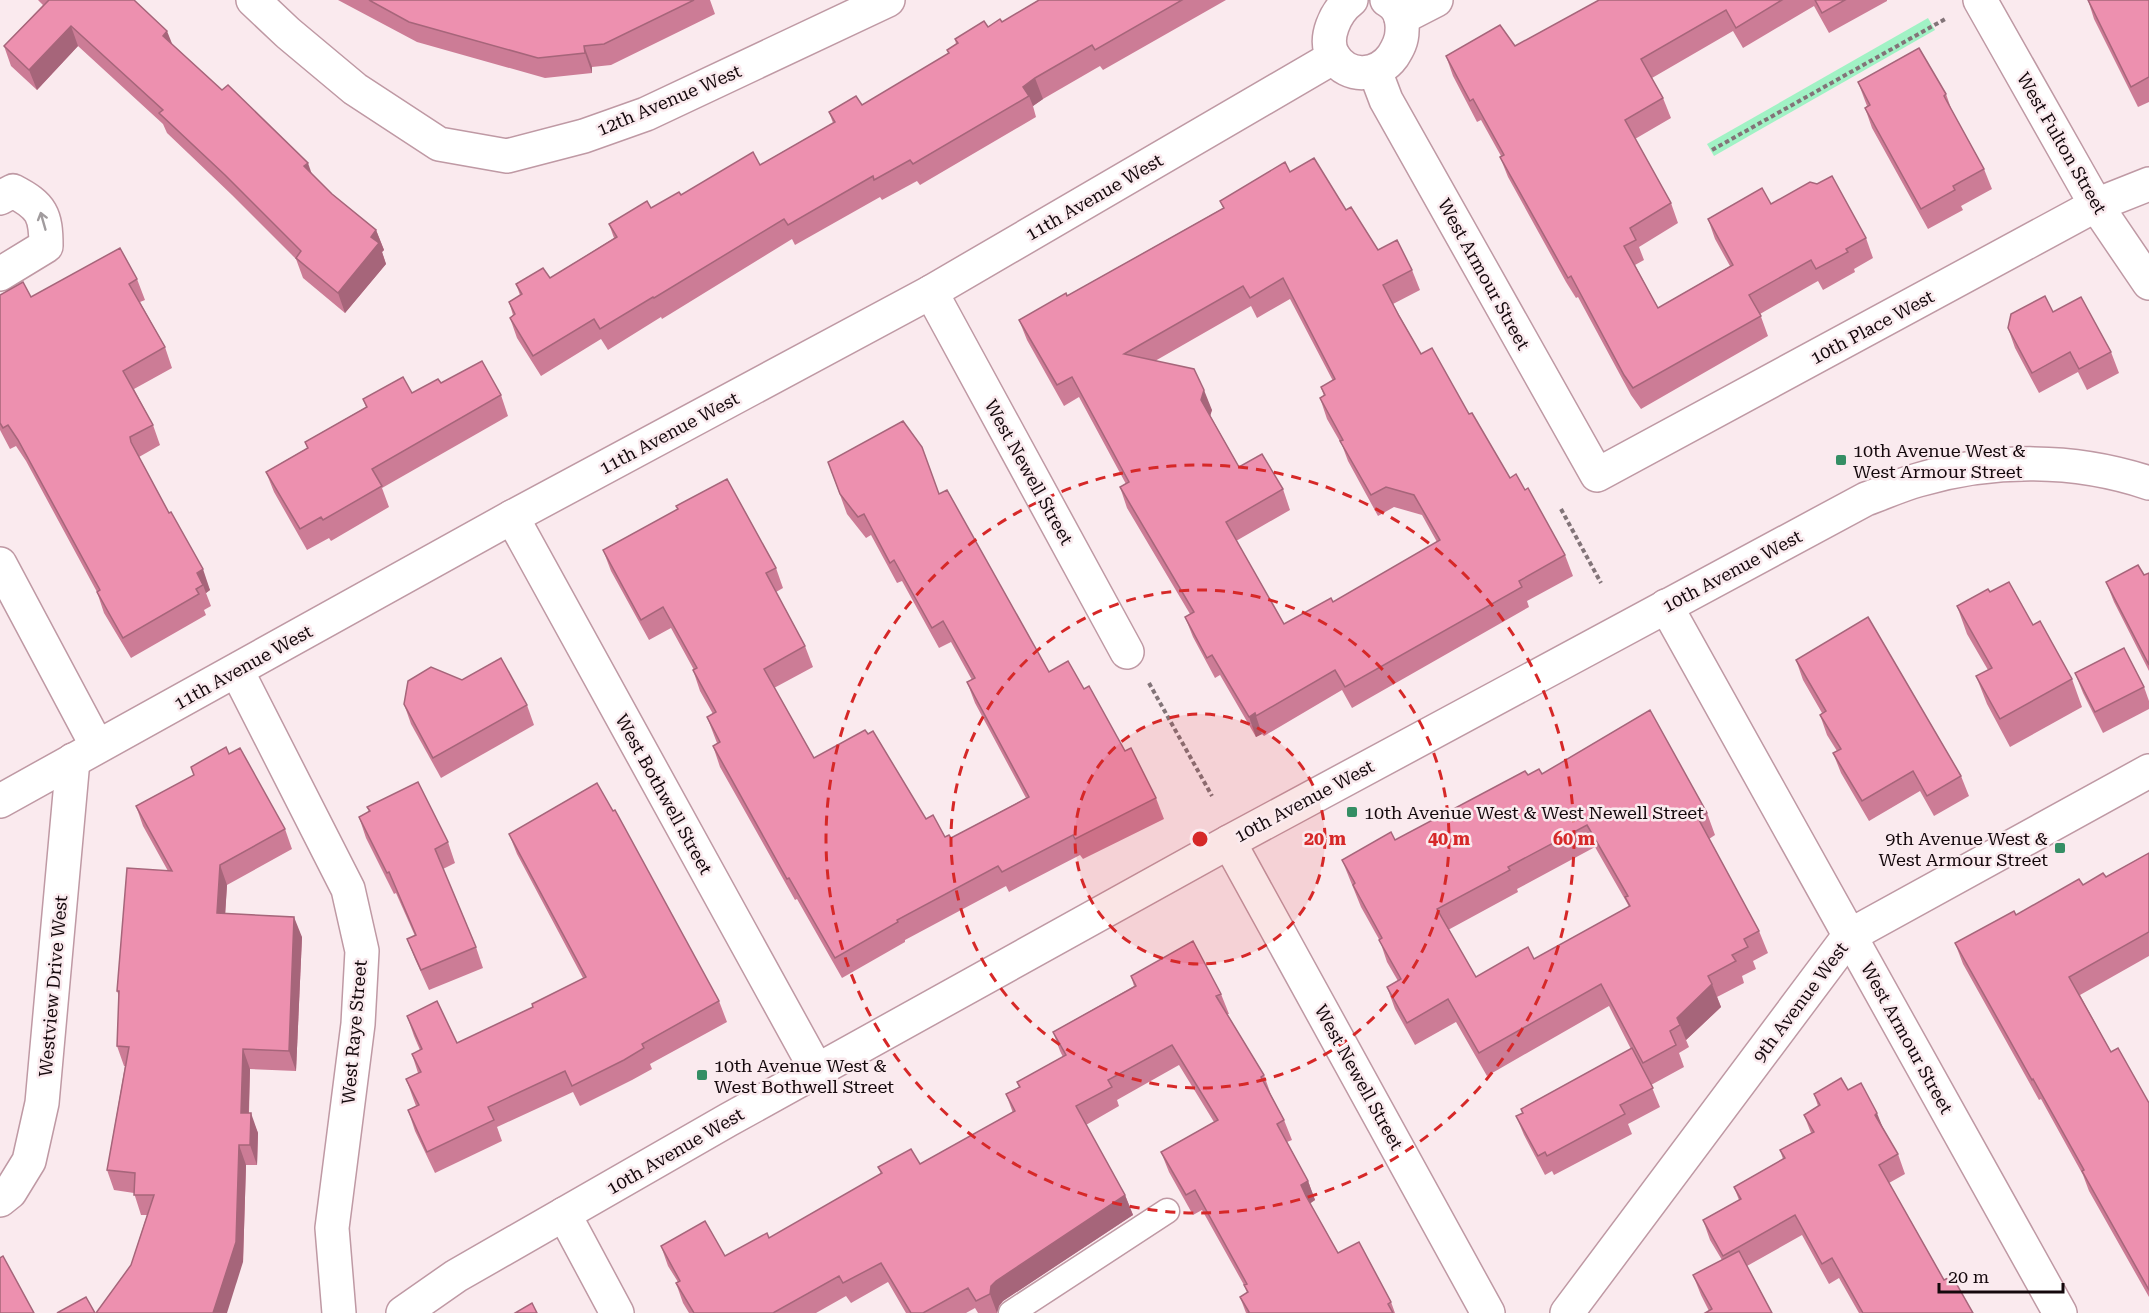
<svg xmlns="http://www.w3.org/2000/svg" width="2149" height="1313" viewBox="0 0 2149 1313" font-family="'Roboto Serif',serif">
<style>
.green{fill:#a1f2c5}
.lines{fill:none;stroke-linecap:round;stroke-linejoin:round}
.service-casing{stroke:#bf99a4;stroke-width:27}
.minor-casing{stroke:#bf99a4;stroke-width:36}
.tertiary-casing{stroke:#bf99a4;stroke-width:36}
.path{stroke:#827478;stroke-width:4;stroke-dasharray:4.5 3;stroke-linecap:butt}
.service{stroke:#fff;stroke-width:24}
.minor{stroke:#fff;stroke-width:33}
.tertiary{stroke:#fff;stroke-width:33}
.wall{fill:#cc7c96;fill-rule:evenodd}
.shaded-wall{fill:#a6657a}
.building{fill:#ed90af;stroke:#a6657a;stroke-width:1.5;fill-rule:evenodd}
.oneway{stroke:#a19c9e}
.ring{fill:none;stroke:#d62828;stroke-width:3;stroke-dasharray:10 8}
.poi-dot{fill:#348e64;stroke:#faeaee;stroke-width:2}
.labels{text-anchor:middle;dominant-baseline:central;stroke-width:5;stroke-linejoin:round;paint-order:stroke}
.street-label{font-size:18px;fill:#14080c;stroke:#faeaee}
.poi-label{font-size:18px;fill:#14080c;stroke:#faeaee;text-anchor:start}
.centre{fill:#d62828;stroke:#faeaee;stroke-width:3}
.ring-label{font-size:18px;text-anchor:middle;font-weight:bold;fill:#d62828;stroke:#faeaee;stroke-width:5;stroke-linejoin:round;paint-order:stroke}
</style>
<rect width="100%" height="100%" fill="#faeaee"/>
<!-- green -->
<path class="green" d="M1928 18 1935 30 1714 156 1707 144Z"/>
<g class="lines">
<!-- service casing -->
<g class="service-casing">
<path id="service" d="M1011 1313 1167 1211"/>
</g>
<!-- minor casing -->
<g class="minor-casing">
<g id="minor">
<path d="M253 0 288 33 355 89 439 144 507 156 584 136 646 114 888 0"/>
<path d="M1351 0C1336 11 1322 39 1334 57 1348 79 1378 77 1393 56 1398 48 1402 41 1402 31 1403 18 1399 6 1387 0"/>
<path d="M1980 0 2096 205 2149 283"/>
<path d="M1401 18 1436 0"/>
<path d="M1375 71 1386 100 1597 475 2096 205 2149 184"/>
<path d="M0 198 13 191C42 206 46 215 46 246L0 274"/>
<path d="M931 292 1127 652"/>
<path d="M512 517 817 1071"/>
<path d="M0 564 97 746"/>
<path d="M1666 606 2060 1313"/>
<path d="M237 671 348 889 362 951 358 1024 332 1228 339 1313"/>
<path d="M0 801 512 517 931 292 1334 57"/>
<path d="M1229 842 1488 1313"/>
<path d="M0 1200 10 1192 29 1161 42 1103 73 760"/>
<path d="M564 1214 617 1313"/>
<path d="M1567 1313 1849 936 2149 771"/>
</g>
</g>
<!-- tertiary casing -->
<g class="tertiary-casing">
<path id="tertiary" d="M403 1313 456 1276 728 1120 1229 842 1866 499C1883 493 1900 485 1918 480 1994 458 2074 458 2149 483"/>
</g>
<!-- path -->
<g class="path">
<path d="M1712 150 1947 18"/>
<path d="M1561 509 1601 583"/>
<path d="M1149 683 1212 796"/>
</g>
<!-- service -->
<use href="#service" class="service"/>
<!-- minor -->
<use href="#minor" class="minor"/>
<!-- tertiary -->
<use href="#tertiary" class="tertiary"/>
</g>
<!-- wall -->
<g class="wall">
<path d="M38 0H134L172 44 312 174 332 194 376 230 384 250 382 252 386 264 345 313 303 278 296 259 232 195 167 133 163 124 78 46 37 90 11 66 4 46 43 5Z"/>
<path d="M338 0H710L715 14 611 65 592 67V73L545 78 417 42Z"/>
<path d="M1039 0H1226L1103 70 1100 66 1043 99 1033 106 1036 117 920 185 917 181 882 200 880 197 795 245 792 239 662 319 661 317 608 350 601 339 541 376 517 338 510 318 513 315 509 302 520 295 516 284 550 278 614 238 609 224 760 165 833 123 829 112 862 105 949 54 947 50 956 44 955 39 1002 22Z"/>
<path d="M1609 0H1887V1L1829 33 1814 6 1743 48 1733 31 1652 78 1663 98 1671 118 1635 139 1671 203 1678 223 1639 247 1644 260 1635 265 1658 308 1730 266 1715 239 1708 219 1771 204 1866 238 1873 258 1854 269 1855 272 1823 290 1818 281 1760 314 1768 336 1641 409 1631 395 1578 297 1576 298 1566 282 1508 177 1500 157 1501 156 1481 120 1477 122 1453 76 1446 56 1515 46Z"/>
<path d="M2088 0H2149V102L2138 107 2094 19Z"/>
<path d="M1858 82 1946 94 1952 111 1984 169 1992 189 1961 206 1963 210 1928 229 1872 128 1865 108 1867 106Z"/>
<path d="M1290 172 1346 210 1378 250 1412 270 1420 290 1393 304 1421 354 1469 414 1510 478 1525 490 1565 555 1573 576 1527 601 1529 607 1352 708 1342 690 1264 736 1262 734 1256 737 1220 675 1215 678 1193 637 1185 617 1190 614 1127 508 1120 487 1126 484 1079 397 1064 406 1027 340 1019 320 1067 296 1223 208 1220 201ZM1290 299 1333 381 1321 387 1324 396 1320 398 1327 419 1342 445 1348 461 1378 516 1394 507 1422 515 1437 542 1333 602 1284 624 1236 541 1290 510 1283 489 1239 467 1210 415 1212 410 1155 361 1251 306 1257 318Z"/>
<path d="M137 279 145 300 140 302 165 347 172 368 134 389 153 425 160 445 139 457 210 590 206 593 211 606 204 610 206 615 131 658 104 613 97 592 26 461 16 446 10 449 0 430V295L31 297Z"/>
<path d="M2053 312 2111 352 2119 373 2087 390 2078 372 2039 393 2015 348 2008 328Z"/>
<path d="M441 383 501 395 508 416 382 488 389 507 331 541 329 538 307 550 274 492 266 472 307 448 305 442 366 407 363 399 412 393Z"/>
<path d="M828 462 939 494 1049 672 1084 689 1156 798 1164 819 1083 859 1080 855 1009 892 1006 886 905 940V942L842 978 797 899 795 900 720 767 713 746 717 743 707 717 713 714 700 691 693 670H694L671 628 649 640 611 571 603 550 776 568 783 588 776 592 805 646 813 667 774 688 814 758 926 819 945 837 951 838 1026 798 975 703 967 682 972 680 951 642 939 648 902 581 897 583 871 535 866 538 847 514Z"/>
<path d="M2149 573V671L2114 602 2106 582 2144 575Z"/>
<path d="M1990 592 2033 625 2072 679 2082 707 2010 747 1987 704 1976 676 1988 670 1967 634 1957 606Z"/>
<path d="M1796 660 1961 776 1969 796 1934 816 1920 791 1869 821 1841 773 1833 753 1837 751 1827 735 1820 715 1822 713 1803 680Z"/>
<path d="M2075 673 2144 687 2149 701V709L2103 733 2083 693Z"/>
<path d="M462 680 527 705 534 725 441 778 411 724 404 704Z"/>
<path d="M229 754 285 829 292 849 227 885 225 914 302 937 296 1071 250 1069 249 1113 258 1133 257 1165H246L243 1262 131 1265 147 1215H141L134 1193 114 1190 107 1170 125 1066H124L117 1046 119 996 117 991 168 871 143 826 136 806 194 775Z"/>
<path d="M1542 774 1707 813 1715 835 1709 839 1759 931 1768 953 1753 961 1756 969 1742 976 1744 983 1717 997 1721 1007 1686 1040 1689 1047 1679 1053 1684 1067 1651 1085 1660 1107 1628 1124 1632 1134 1554 1175 1552 1171 1545 1175 1524 1135 1516 1116 1522 1113 1521 1109 1631 1049 1609 1006 1487 1076 1456 1022 1415 1045 1395 1009 1387 987 1398 981 1387 962 1380 941 1361 907 1342 860 1395 840 1528 775ZM1595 847 1627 903 1629 907 1534 959 1476 977 1448 930 1518 892 1517 889Z"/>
<path d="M367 807 448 842 455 863 443 869 476 947 483 968 429 990 415 959 407 939 415 936 396 893 394 894 366 838 359 817 369 812Z"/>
<path d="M509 834 719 1001 727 1022 650 1064 652 1069 632 1080 580 1106 573 1092 497 1127 502 1141 435 1173 415 1131 408 1110 416 1106 406 1079 418 1073 412 1054 420 1050 414 1036 407 1016 457 1043 533 1007 583 978 517 854Z"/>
<path d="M2149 853V956L2080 995 2111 1052 2149 1103V1297L2089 1191 2083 1175 2041 1099 2039 1100 1963 964 1955 943 2083 885 2106 877Z"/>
<path d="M1131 976 1221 994 1229 1014H1227L1264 1075 1271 1095 1284 1120 1292 1140 1287 1142 1308 1181 1315 1200 1310 1203 1338 1253 1391 1302 1395 1313H1246L1240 1297 1247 1293 1244 1285 1202 1210 1193 1215 1169 1172 1161 1152 1214 1122 1179 1065 1117 1100 1119 1106 1086 1125 1125 1195 1133 1215 1003 1301 999 1306 997 1313H978L975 1308 966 1313H906L888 1282 851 1303 846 1296 816 1313H689L683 1303 676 1283 678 1282 668 1266 661 1246 725 1256 769 1238 881 1174 878 1167 920 1164 1013 1113 1006 1094 1019 1087 1017 1082 1063 1057 1060 1051 1053 1032 1134 986Z"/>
<path d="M1848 1090 1883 1128 1898 1154 1905 1174 1889 1183 1944 1280 1973 1313H1859L1839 1278 1829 1284 1802 1235 1747 1266 1772 1313 1709 1311 1701 1295 1693 1275 1722 1260 1710 1240 1703 1220 1739 1200 1734 1187 1783 1159 1780 1150 1811 1133 1804 1115 1818 1106 1814 1094Z"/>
</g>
<!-- shaded-wall -->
<g class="shaded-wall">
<path d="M71 26 78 46 37 90 29 70Z"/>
<path d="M167 31 175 51 163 36Z"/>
<path d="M584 46 592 67V73L585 53Z"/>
<path d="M1035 78 1043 99 1033 106 1029 96 1023 87Z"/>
<path d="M308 163 315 183 304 166Z"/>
<path d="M376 230 384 250 382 252 386 264 345 313 338 293 371 237Z"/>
<path d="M1204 390 1212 410 1209 420 1201 400Z"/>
<path d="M203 569 210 590 206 593 203 585 197 573Z"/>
<path d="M1255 713 1262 734 1256 737 1249 717Z"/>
<path d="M220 865 227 885 224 933 217 913Z"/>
<path d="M294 917 302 937 296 1071 289 1051Z"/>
<path d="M1712 984 1721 1007 1686 1040 1677 1018Z"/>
<path d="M243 1049 250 1069 248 1133 241 1113Z"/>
<path d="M251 1113 258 1133 257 1165 250 1145Z"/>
<path d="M1877 1113 1885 1133 1875 1115Z"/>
<path d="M239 1145 246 1165 243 1262 227 1313H213Z"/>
<path d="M1308 1181 1315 1200 1308 1205 1301 1185Z"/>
<path d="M1125 1195 1133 1215 1003 1301 999 1306 997 1313 990 1294 991 1286 996 1281Z"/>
</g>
<!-- building -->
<g class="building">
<path d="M49 0H134L167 31 163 36 222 90 228 85 308 163 304 166 332 194 376 230 371 237 379 243 338 293 296 258 301 251 225 175 159 113 163 110 71 26 29 70 4 46Z"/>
<path d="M369 0H694L604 44 584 46 585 53 538 58 409 22Z"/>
<path d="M1039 0H1182L1095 50 1092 45 1035 78 1023 87 1029 96 913 164 910 160 874 180 873 176 788 225 784 219 654 298 653 297 600 329 594 319 533 356 510 318 515 314 509 302 522 294 516 284 543 268 550 278 617 237 609 224 647 201 651 208 679 192 681 195 753 152 760 165 835 122 829 112 856 96 862 105 949 53 947 50 958 43 955 39 984 21 988 27 1000 19 1002 22Z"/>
<path d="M1599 0H1782L1736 28 1726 10 1641 59 1663 98 1625 120 1671 203 1630 228 1636 240 1624 246 1658 308 1733 265 1708 219 1762 188 1771 204 1810 182 1817 184 1832 176 1866 238 1846 249 1848 252 1816 269 1811 260 1749 295 1761 316 1633 388 1624 375 1571 276 1568 278 1559 262 1500 157 1504 155 1473 99 1470 101 1446 56 1500 25 1515 46Z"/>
<path d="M1815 0H1845L1822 13Z"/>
<path d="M2088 0H2149V77L2131 87Z"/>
<path d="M1919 48 1946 94 1944 96 1984 169 1953 186 1955 190 1921 209 1865 108 1870 105 1858 82Z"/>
<path d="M1314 158 1346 210 1351 207 1378 250 1397 240 1412 270 1383 285 1399 316 1421 354 1432 348 1469 414 1472 413 1510 478 1516 474 1525 490 1528 488 1565 555 1519 581 1522 587 1345 687 1335 670 1256 716 1255 713 1249 717 1212 655 1207 658 1185 617 1194 612 1120 487 1129 482 1072 377 1057 385 1019 320 1066 293 1067 296 1224 208 1220 201 1285 162 1290 172ZM1283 278 1335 379 1321 387 1325 395 1320 398 1343 440 1340 441 1371 495 1386 487 1414 495 1440 540 1333 602 1331 598 1284 624 1226 522 1283 489 1262 454 1239 467 1201 400 1204 390 1194 369 1124 354 1243 286 1250 298Z"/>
<path d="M120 248 137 279 129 284 165 347 123 371 153 425 130 437 131 442 169 513 171 512 203 569 197 573 203 585 196 589 199 594 123 638 97 592 100 590 18 440 8 425 3 428 0 423V295L23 282 31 297Z"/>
<path d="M2045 296 2053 312 2081 297 2111 352 2079 369 2070 352 2032 373 2008 328 2011 314Z"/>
<path d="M482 361 501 395 372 469 382 486 323 520 321 517 300 529 266 472 308 448 305 442 367 407 363 399 403 377 412 393 438 379 441 383Z"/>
<path d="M903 421 922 447 939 494 947 490 1049 672 1068 661 1084 689 1089 686 1125 751 1131 748 1156 798 1075 839 1073 835 1002 872 998 866 897 920 898 922 835 958 789 878 787 879 713 746 720 742 707 717 716 712 693 670 697 668 663 607 641 620 603 550 678 509 676 506 727 479 776 568 766 573 805 646 764 669 814 758 865 730 868 734 873 731 926 819 933 815 945 837 949 835 951 838 1029 797 967 682 975 678 943 621 932 628 894 560 890 563 864 514 858 517 840 494 828 462Z"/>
<path d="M2138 565 2144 575 2149 573V665L2106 582Z"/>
<path d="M2009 582 2033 625 2040 621 2072 679 2000 719 1976 676 1992 668 1957 606 1988 589 1990 592Z"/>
<path d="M1868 617 1961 776 1927 796 1913 771 1862 801 1833 753 1841 749 1820 715 1826 711 1796 660Z"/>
<path d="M2124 648 2144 687 2095 712 2075 673Z"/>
<path d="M501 658 527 705 433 758 404 704 408 681 431 667 462 680Z"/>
<path d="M1650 710 1707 813 1698 818 1759 931 1744 939 1748 947 1732 955 1736 961 1708 976 1712 984 1677 1018 1680 1025 1670 1031 1676 1045 1643 1063 1601 984 1479 1053 1448 999 1407 1023 1387 987 1401 979 1379 940 1382 938 1353 885 1355 883 1342 860 1391 832 1395 840 1525 771 1528 775 1539 769 1542 774ZM1587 825 1628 896 1625 897 1630 906 1534 959 1528 947 1476 977 1437 909 1510 870 1508 867Z"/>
<path d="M226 747 229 754 240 748 285 829 220 865 217 913 294 917 289 1051 243 1049 241 1113H251L250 1145H239L236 1242 213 1313H96L131 1265 154 1195H134L135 1173 107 1170 129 1047 117 1046 119 991H117L127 868 172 871 136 806 194 775 191 767Z"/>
<path d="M418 782 448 842 435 849 476 947 421 970 407 939 416 935 389 872 387 873 359 817 370 811 367 807Z"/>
<path d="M597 783 613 811 615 810 719 1001 642 1044 644 1048 624 1060 572 1086 565 1071 488 1107 494 1120 427 1152 408 1110 419 1105 406 1079 421 1072 412 1054 422 1049 407 1016 437 1001 457 1043 533 1007 532 1004 586 977 509 834Z"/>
<path d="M2149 853V932L2069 977 2111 1052 2118 1048 2149 1103V1290L2082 1171 2084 1170 2033 1079 2032 1080 1955 943 2014 911 2016 915 2079 879 2083 885 2103 873 2106 877Z"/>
<path d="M1193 941 1221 994 1216 996 1264 1075 1261 1077 1284 1120 1277 1124 1308 1181 1301 1185 1306 1196 1338 1253 1359 1242 1391 1302 1388 1304 1393 1313H1248L1249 1312 1240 1297 1248 1292 1244 1285 1247 1284 1195 1190 1186 1195 1161 1152 1218 1120 1172 1045 1108 1080 1112 1087 1076 1106 1125 1195 996 1281 991 1286 990 1294 976 1301 968 1288 923 1313H911L881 1263 843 1283 839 1276 773 1313H694L676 1283 680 1281 661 1246 705 1221 725 1256 767 1233 769 1238 882 1173 878 1167 911 1149 920 1164 1015 1111 1006 1094 1020 1087 1017 1082 1066 1055 1053 1032 1136 986 1131 976Z"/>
<path d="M1632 1048 1653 1088 1620 1105 1625 1114 1547 1156 1545 1152 1538 1156 1516 1116 1523 1113 1521 1109Z"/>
<path d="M1841 1078 1848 1090 1861 1083 1877 1113 1875 1115 1898 1154 1879 1165 1944 1280 1952 1276 1973 1313H1863L1832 1258 1822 1264 1795 1215 1723 1256 1703 1220 1741 1199 1734 1187 1785 1158 1780 1150 1814 1132 1804 1115 1820 1105 1814 1094Z"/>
<path d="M1739 1251 1772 1313H1705L1712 1309 1693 1275Z"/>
<path d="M3 1256 34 1313H0V1258Z"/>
<path d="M86 1297 95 1313H57Z"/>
<path d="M532 1303 537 1313H515Z"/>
</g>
<!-- one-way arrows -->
<defs><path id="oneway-shaft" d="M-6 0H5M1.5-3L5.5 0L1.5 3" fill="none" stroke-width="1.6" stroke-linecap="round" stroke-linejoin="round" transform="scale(1.5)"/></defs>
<use class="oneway" href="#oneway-shaft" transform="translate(43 221) rotate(-106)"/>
<!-- distance rings -->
<circle cx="1200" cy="839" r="125" fill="#d62828" fill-opacity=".12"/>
<g class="ring">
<circle cx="1200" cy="839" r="125"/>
<circle cx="1200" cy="839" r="249"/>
<circle cx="1200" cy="839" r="374"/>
</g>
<!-- markers -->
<g class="poi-dot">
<rect x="1835" y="454" width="12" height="12" rx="3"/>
<rect x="1346" y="806" width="12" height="12" rx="3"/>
<rect x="2054" y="842" width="12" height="12" rx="3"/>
<rect x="696" y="1069" width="12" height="12" rx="3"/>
</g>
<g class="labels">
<!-- street labels -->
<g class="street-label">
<text transform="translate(669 100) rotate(-23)">12th Avenue West</text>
<text transform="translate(2062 143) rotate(60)">West Fulton Street</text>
<text transform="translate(1094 197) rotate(-30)">11th Avenue West</text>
<text transform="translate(1484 274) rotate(61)">West Armour Street</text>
<text transform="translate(1872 327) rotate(-28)">10th Place West</text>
<text transform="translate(669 433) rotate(-28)">11th Avenue West</text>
<text transform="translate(1029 472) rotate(61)">West Newell Street</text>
<text transform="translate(1732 571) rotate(-28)">10th Avenue West</text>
<text transform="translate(243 667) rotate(-29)">11th Avenue West</text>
<text transform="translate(664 794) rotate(61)">West Bothwell Street</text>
<text transform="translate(1304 801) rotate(-28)">10th Avenue West</text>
<text transform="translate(53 986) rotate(-85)">Westview Drive West</text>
<text transform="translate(1800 1002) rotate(-53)">9th Avenue West</text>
<text transform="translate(354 1032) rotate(-85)">West Raye Street</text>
<text transform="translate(1907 1038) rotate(61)">West Armour Street</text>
<text transform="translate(1359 1077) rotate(61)">West Newell Street</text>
<text transform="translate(675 1151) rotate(-30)">10th Avenue West</text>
</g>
<!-- poi labels -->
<g class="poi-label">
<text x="1853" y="450">10th Avenue West &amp;<tspan x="1853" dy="21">West Armour Street</tspan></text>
<text x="1364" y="812">10th Avenue West &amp; West Newell Street</text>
<text x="2048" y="838" text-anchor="end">9th Avenue West &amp;<tspan x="2048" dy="21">West Armour Street</tspan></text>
<text x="714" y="1065">10th Avenue West &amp;<tspan x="714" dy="21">West Bothwell Street</tspan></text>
</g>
</g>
<circle cx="1200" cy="839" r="9" class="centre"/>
<g class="ring-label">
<text x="1325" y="845">20 m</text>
<text x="1449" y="845">40 m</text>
<text x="1574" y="845">60 m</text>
</g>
<!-- scale -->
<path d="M1939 1283v9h124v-9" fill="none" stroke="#14080c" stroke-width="3"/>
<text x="1948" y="1283" font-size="18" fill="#14080c" stroke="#faeaee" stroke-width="4.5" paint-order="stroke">20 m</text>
</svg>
